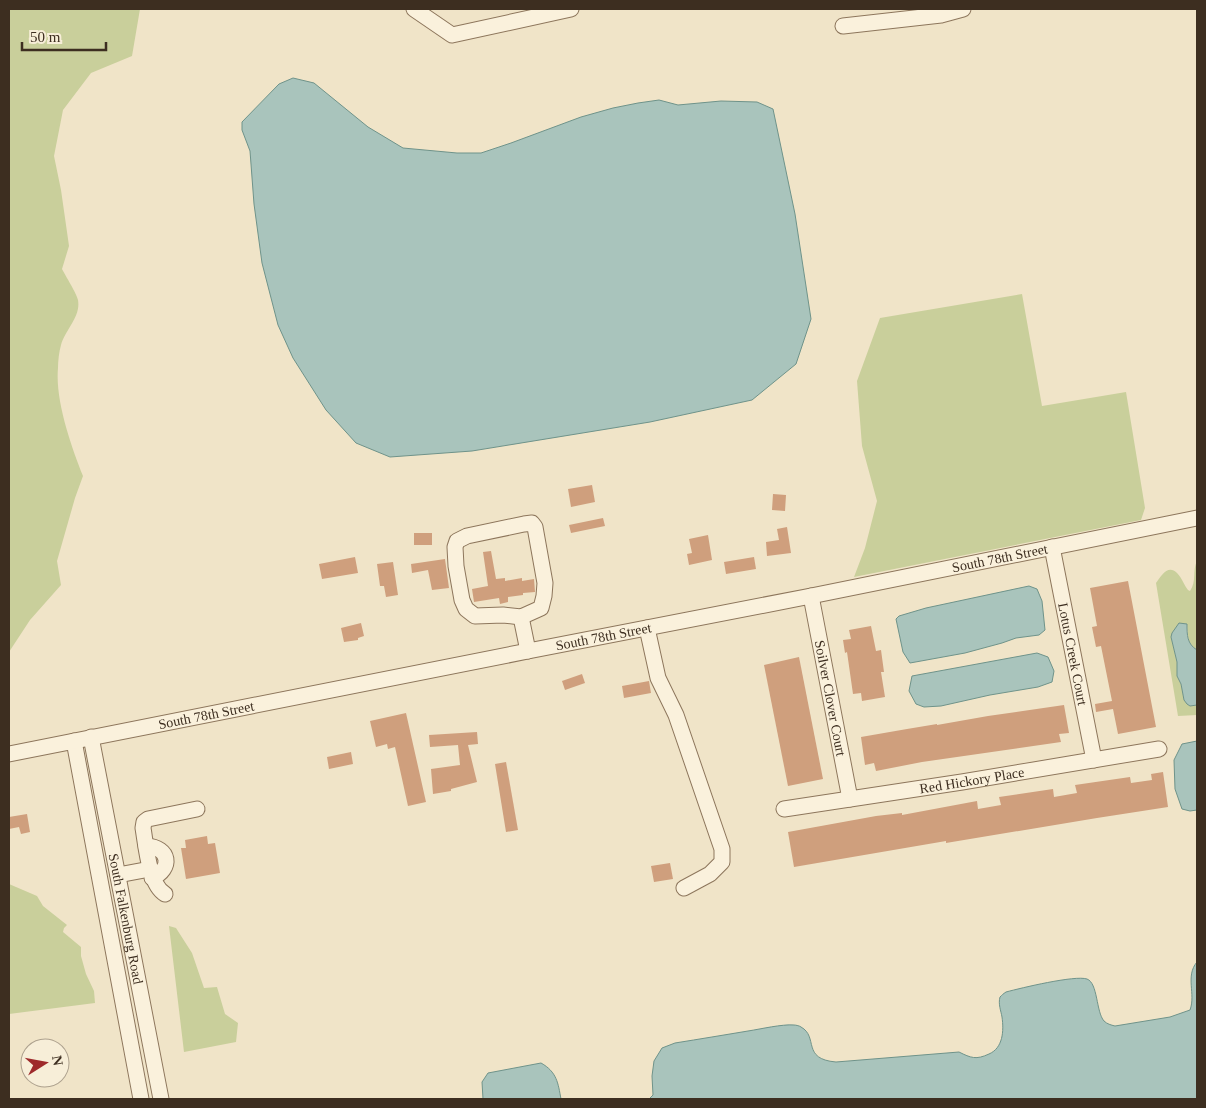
<svg xmlns="http://www.w3.org/2000/svg" width="1206" height="1108" viewBox="0 0 1206 1108" font-family="Georgia,serif">
<style>
.green{fill:#c9cf9b}
.water{fill:#a9c4bc;stroke:#6f938a}
.building{fill:#cf9f7d}
.lines{fill:none;stroke-linecap:round;stroke-linejoin:round}
.minor-casing{stroke:#8d765c;stroke-width:17}
.minor{stroke:#faf1dc;stroke-width:15}
.labels{text-anchor:middle;dominant-baseline:central;stroke-width:4;stroke-linejoin:round;paint-order:stroke}
.street-label{font-size:14px;fill:#3d2e20;stroke:#f7eed8}
</style>
<rect width="100%" height="100%" fill="#f0e4c8"/>
<!-- green -->
<g class="green">
<path d="M9 9H140L132 56 91 73 63 110 54 156 61 190 69 246 62 269C65 275 77 294 78 300 81 317 65 330 61 345 59 352 58 361 58 368 55 400 71 446 83 476L75 498 57 561 61 585 30 620 9 652Z"/>
<path d="M1022 294 1042 406 1126 392 1145 508 1141 520 854 577 865 548 877 501 862 446 857 381 880 318Z"/>
<path d="M1197 561V650C1187 644 1188 635 1187 624L1171 637 1177 662V676L1181 684 1184 700 1190 706 1197 705V715L1178 716 1156 583C1161 576 1168 564 1177 573 1182 578 1184 585 1188 590L1190 591C1197 581 1192 571 1197 561Z"/>
<path d="M9 884 37 896 43 906 67 925 64 928 63 932 81 947V956L86 974 94 991 95 1003 9 1014Z"/>
<path d="M169 926 176 928 192 953 204 988 217 987 225 1014 238 1023 236 1042 184 1052Z"/>
</g>
<!-- water -->
<g class="water">
<path d="M293 78 314 83 368 127 403 148 457 153H481L511 143 581 117 613 108 638 103 659 100 678 105 721 101 757 102 773 109 795 214 811 319 796 364 752 400 650 422 472 451 390 457 356 443 326 410 293 358 278 325 262 263 254 204 250 151 242 130V122L279 84Z"/>
<path d="M1029 586 1037 589 1042 601 1045 630 1039 635 1016 638 1002 643 965 653 910 663 903 652 896 619 899 616 926 608Z"/>
<path d="M1179 623 1187 624C1187 635 1187 644 1197 650V705L1190 706 1187 704 1184 700 1181 684 1177 676V662L1171 637 1172 633Z"/>
<path d="M1037 653 1048 657 1054 671 1052 682 1038 687 990 695 941 706 924 707 916 704 909 691 912 676Z"/>
<path d="M1197 741V810L1190 811 1182 809 1175 789 1174 760 1182 744Z"/>
<path d="M1197 962V1099H649L653 1095 652 1076 654 1061 662 1048 675 1043C700 1039 724 1035 748 1031 761 1029 782 1024 794 1025 796 1025 800 1026 801 1027 819 1037 801 1059 836 1062L959 1052C971 1058 976 1060 989 1054 1003 1048 1004 1031 1002 1017 1001 1011 998 1004 1000 997 1002 995 1003 994 1006 992 1021 988 1075 975 1087 979 1098 983 1096 1012 1104 1021 1107 1024 1111 1025 1115 1026L1170 1017 1190 1010C1196 994 1185 976 1197 962Z"/>
<path d="M541 1063C557 1072 558 1083 561 1099H483L482 1082 488 1073Z"/>
</g>
<!-- building -->
<g class="building">
<path d="M592 485 595 502 571 507 568 489Z"/>
<path d="M773 494 786 495 785 511 772 510Z"/>
<path d="M603 518 605 526 571 533 569 525Z"/>
<path d="M787 527 791 553 767 556 766 542 779 540 777 529Z"/>
<rect x="414" y="533" width="18" height="12"/>
<path d="M708 535 712 560 689 565 687 554 692 553 689 539Z"/>
<path d="M491 551 496 579 505 578V581L522 578V581L534 579 535 592 523 593V595L508 597V602L500 604 499 598 474 602 472 589 488 586 483 552Z"/>
<path d="M355 557 358 573 322 579 319 564Z"/>
<path d="M754 557 756 569 726 574 724 562Z"/>
<path d="M445 559 449 588 432 590 428 570 412 573 411 564Z"/>
<path d="M393 562 398 595 386 597 384 586H380L377 564Z"/>
<path d="M1128 581 1156 727 1118 734 1113 709 1096 712 1095 704 1112 701 1101 646 1096 647 1092 627 1097 626 1090 588Z"/>
<path d="M361 623 364 636 358 638V640L344 642 341 628Z"/>
<path d="M871 626 876 651 881 650 884 672H881L885 697 862 701 861 693 853 694 847 652 845 653 843 640 851 639 849 630Z"/>
<path d="M799 657 823 779 788 786 764 665Z"/>
<path d="M582 674 585 683 565 690 562 681Z"/>
<path d="M649 681 651 693 624 698 622 686Z"/>
<path d="M1064 705 1069 733 1059 734 1061 742 922 762 876 771 874 763 865 765 861 737 907 729 937 724V725L988 716Z"/>
<path d="M406 713 426 802 408 806 395 747 388 749 387 744 376 747 370 721Z"/>
<path d="M477 732 478 744 468 745 477 782 451 789V791L433 794 431 769 460 765 458 745 430 747 429 735Z"/>
<path d="M351 752 353 764 329 769 327 757Z"/>
<path d="M506 762 518 830 506 832 495 764Z"/>
<path d="M1163 772 1168 807 1097 818 946 843V841L794 867 788 832 876 816 902 813V815L977 801 978 809 1001 805 999 797 1053 789 1054 797 1077 793 1075 785 1130 777 1131 783 1152 780 1151 774Z"/>
<path d="M27 814 30 832 21 834 19 827 9 829V817Z"/>
<path d="M207 836 208 844 215 843 220 873 186 879 181 848H186L185 840Z"/>
<path d="M670 863 673 879 654 882 651 866Z"/>
</g>
<g class="lines">
<!-- minor casing -->
<g class="minor-casing">
<g id="minor">
<path d="M414 9 452 35 571 9"/>
<path d="M843 26 941 15 963 9"/>
<path d="M532 523 535 527 545 583 544 596 541 608 521 617 503 615 475 616 466 609 462 600 456 566 455 547 457 541 467 536 524 524Z"/>
<path id="s1" d="M1052 547 1094 760"/>
<path id="s2" d="M811 596 850 799"/>
<path d="M521 617 528 651"/>
<path d="M647 628 658 678 676 715 722 849V862L710 874 684 888"/>
<path id="s3" d="M91 737 161 1099"/>
<path d="M74 741 141 1099"/>
<path id="s4" d="M9 754 528 651 811 596 1197 518"/>
<path id="s5" d="M784 809 962 782 1159 749"/>
<path d="M146 846C170 847 173 869 152 878"/>
<path d="M118 875 150 869"/>
<path d="M165 894C149 885 146 845 143 828L144 822 148 819 197 809"/>
</g>
</g>
<!-- minor -->
<use href="#minor" class="minor"/>
</g>
<g class="labels">
<!-- street labels -->
<g class="street-label">
<text stroke="none"><textPath href="#s4" startOffset="1010">South 78th Street</textPath></text>
<text stroke="none"><textPath href="#s4" startOffset="606">South 78th Street</textPath></text>
<text stroke="none"><textPath href="#s1" startOffset="109">Lotus Creek Court</textPath></text>
<text stroke="none"><textPath href="#s2" startOffset="104">Soilver Clover Court</textPath></text>
<text stroke="none"><textPath href="#s4" startOffset="201">South 78th Street</textPath></text>
<text stroke="none"><textPath href="#s5" startOffset="190">Red Hickory Place</textPath></text>
<text stroke="none"><textPath href="#s3" startOffset="185">South Falkenburg Road</textPath></text>
</g>
</g>
<!-- border -->
<rect width="1206" height="1108" fill="none" stroke="#3d2e20" stroke-width="20"/>
<!-- north arrow -->
<g transform="translate(45 1063) rotate(79)"><circle r="24" fill="#f7eed8" stroke="#ada18e"/>
<path d="M0-4L9 19L0 12L-9 19Z" fill="#9e2a2b"/>
<text y="-8" font-size="14" font-weight="bold" text-anchor="middle" fill="#3d2e20">N</text>
</g>
<!-- scale -->
<path d="M22 42v8h84v-8" fill="none" stroke="#3d2e20" stroke-width="2.5"/>
<text x="30" y="42" font-size="15" fill="#3d2e20" stroke="#f7eed8" stroke-width="4" paint-order="stroke">50 m</text>
</svg>
